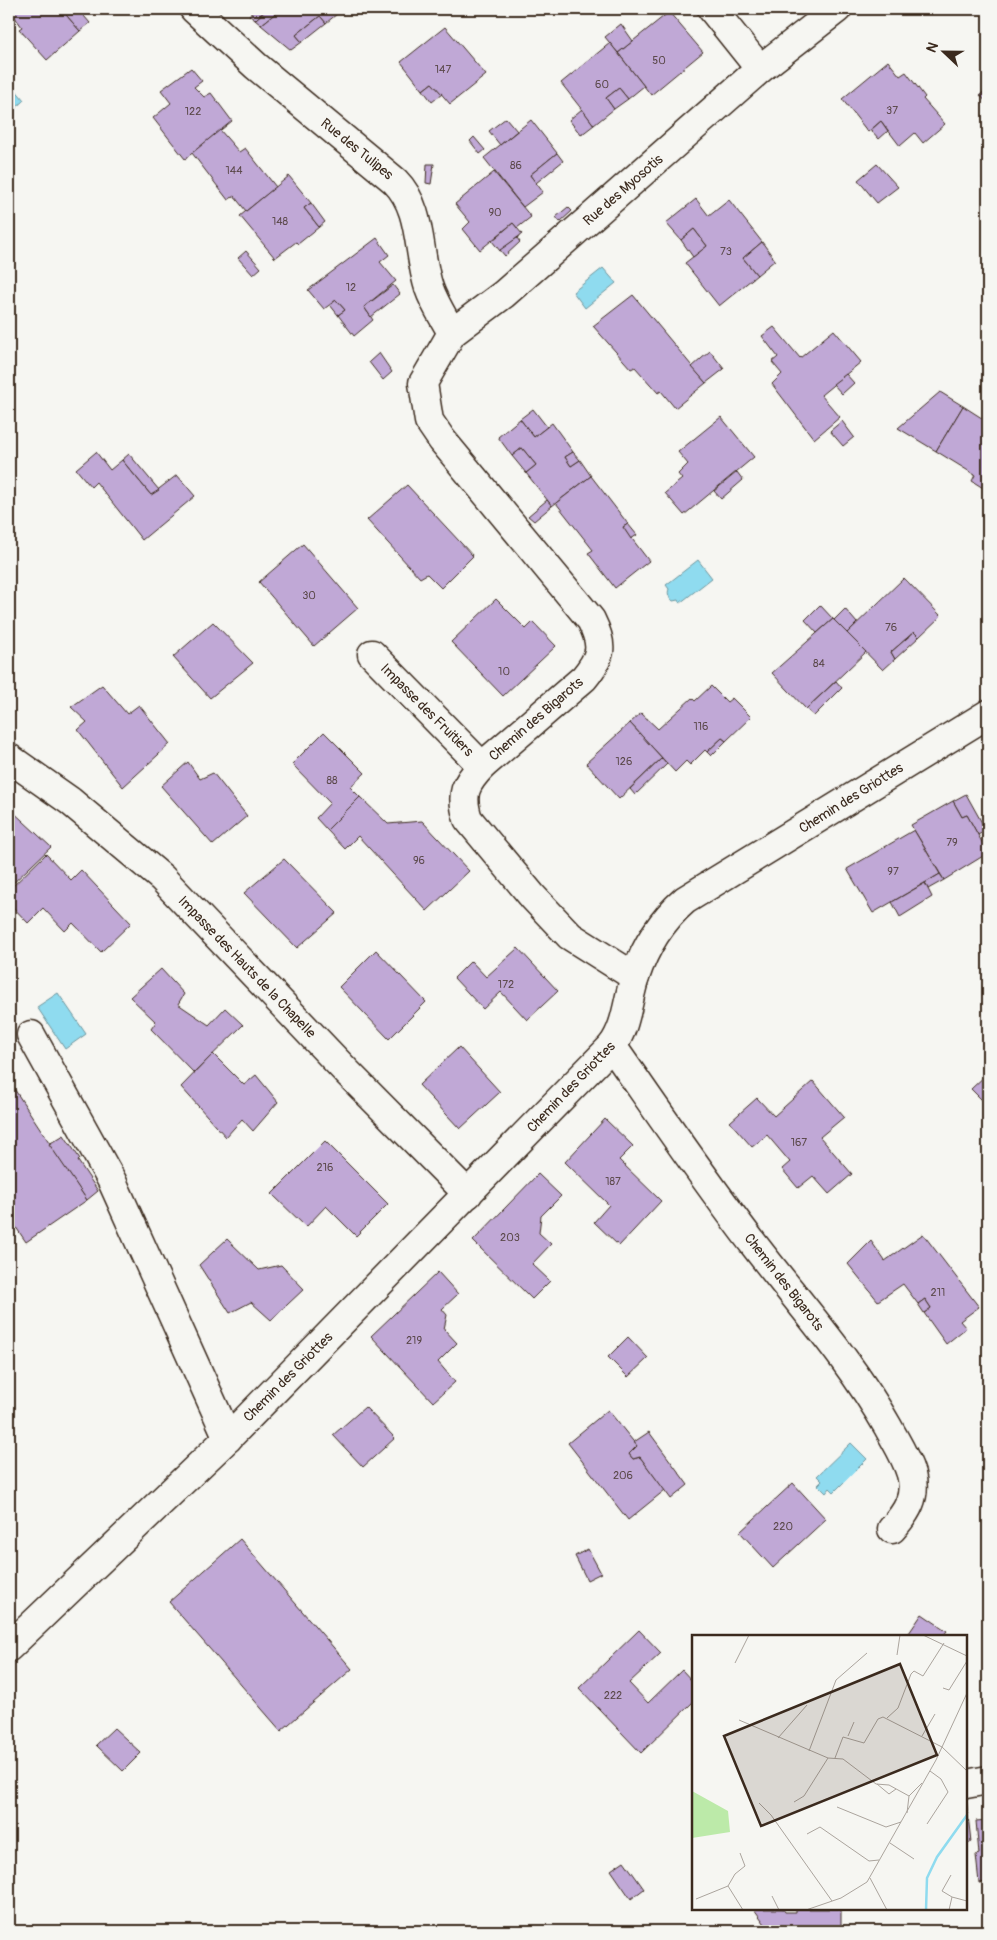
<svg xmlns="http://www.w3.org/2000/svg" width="997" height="1940" viewBox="0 0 997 1940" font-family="Pangolin,sans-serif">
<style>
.water{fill:#8fdbef;stroke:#6d949b}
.building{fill:#c0a8d6;stroke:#3b2a1e}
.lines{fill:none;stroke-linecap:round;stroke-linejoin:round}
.minor-casing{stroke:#3b2a1e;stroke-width:31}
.minor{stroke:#f6f6f2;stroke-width:28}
.labels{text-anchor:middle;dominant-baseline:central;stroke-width:4;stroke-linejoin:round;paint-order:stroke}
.number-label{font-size:11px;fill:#5c4a4c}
.street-label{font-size:14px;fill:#3b2a1e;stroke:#f6f6f2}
.inset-river{fill:none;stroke:#8fdbef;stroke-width:2.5}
.inset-road{fill:none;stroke:#aba49d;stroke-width:1}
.view{fill:#3b2a1e;fill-opacity:0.15;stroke:#3b2a1e;stroke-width:2.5}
.inset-edge{fill:none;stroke:#3b2a1e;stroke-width:2.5}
</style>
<rect width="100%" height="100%" fill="#f6f6f2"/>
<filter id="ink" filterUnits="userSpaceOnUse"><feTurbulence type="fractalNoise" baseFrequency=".02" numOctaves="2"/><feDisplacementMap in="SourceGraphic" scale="10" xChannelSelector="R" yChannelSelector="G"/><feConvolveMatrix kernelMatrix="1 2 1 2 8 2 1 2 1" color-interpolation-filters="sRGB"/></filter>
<g filter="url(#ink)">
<!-- water -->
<g class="water">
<path d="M9 82 24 100 9 114Z"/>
<path d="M603 268 616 283 585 308 573 292Z"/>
<path d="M698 560 712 578 680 603 678 600 673 601C669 597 667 594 669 589L666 585Z"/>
<path d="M58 993 86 1034 65 1049 37 1007Z"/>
<path d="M851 1443 867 1459 834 1492 830 1488 826 1493 818 1485 822 1481 817 1476Z"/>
</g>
<!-- building -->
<g class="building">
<path d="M9 9H61L80 31 47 60 19 29 22 27Z"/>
<path d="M61 9H78L90 23 80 31Z"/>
<path d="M257 9H267L255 20 249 15Z"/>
<path d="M267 9H274L277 12 261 25 255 20Z"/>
<path d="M274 9H343L326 23 320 16 296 35 302 42 291 50 261 25 277 12Z"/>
<path d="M669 12 703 52 651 95 618 53Z"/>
<path d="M320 16 326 23 302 42 296 35Z"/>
<path d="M621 24 633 41 618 53 605 37Z"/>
<path d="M445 27 486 75 450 104 432 83 423 90 401 62Z"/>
<path d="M610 43 644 86 628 99 619 88 606 98 614 109 594 125 561 83Z"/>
<path d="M888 61 900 76 906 72 925 97 923 99 945 124 923 143 915 133 900 146 881 121 868 132 842 99Z"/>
<path d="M191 68 202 81 194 87 204 97 211 93 232 121 185 159 153 118 171 103 161 90Z"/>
<path d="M432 83 442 94 432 102 423 90Z"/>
<path d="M619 88 628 99 614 109 606 98Z"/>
<path d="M988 88V104L980 95Z"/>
<path d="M582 109 594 125 581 135 569 120Z"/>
<path d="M506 118 517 131 500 145 489 131Z"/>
<path d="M531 120 557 153 530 175 543 192 523 207 484 158Z"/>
<path d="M881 121 888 131 879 139 871 130Z"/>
<path d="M220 130 239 152 245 148 276 187 246 211 234 196 228 200 192 153Z"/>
<path d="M474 137 485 150 480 154 470 141Z"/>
<path d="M557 153 563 161 536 183 530 175Z"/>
<path d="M427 164H434L431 184 426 183Z"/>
<path d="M877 164 898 187 877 203 858 180Z"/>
<path d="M494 172 531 217 517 228 513 223 480 250 463 229 470 222 455 204Z"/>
<path d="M289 176 311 203 304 208 319 227 298 244 296 242 275 258 240 216Z"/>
<path d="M696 199 709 216 729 200 762 242 743 258 757 275 719 306 685 263 707 246 694 229 681 240 666 223Z"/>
<path d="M311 203 325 222 319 227 304 208Z"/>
<path d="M568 207 572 211 560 222 556 217Z"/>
<path d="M513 223 522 234 500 251 492 241Z"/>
<path d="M694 229 707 246 693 257 681 240Z"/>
<path d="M377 238 389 255 380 262 396 281 364 307 373 320 354 336 338 315 345 310 336 300 324 309 308 290Z"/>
<path d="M517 238 520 242 505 256 500 250Z"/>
<path d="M762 242 775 260 757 275 743 258Z"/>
<path d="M246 251 261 268 253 275 238 258Z"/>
<path d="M393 285 400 294 371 317 364 307Z"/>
<path d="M633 295 706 383 675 408 661 391 658 393 635 367 631 369 593 326Z"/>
<path d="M336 300 345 310 338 315 330 305Z"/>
<path d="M774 327 800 358 834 330 861 362 821 395 840 417 814 439 772 384 782 374 772 362 778 357 762 336Z"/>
<path d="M710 351 724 369 706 383 692 367Z"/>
<path d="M379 353 392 372 383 380 369 362Z"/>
<path d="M846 374 854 383 842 394 833 384Z"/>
<path d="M940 392 963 406 936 451 898 428Z"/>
<path d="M963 406 988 422V491L972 481 975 475 936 451Z"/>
<path d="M988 408V422L982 418Z"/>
<path d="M533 409 547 427 534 437 520 419Z"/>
<path d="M721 417 754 457 684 515 665 493 682 479 678 474 688 464 678 452Z"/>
<path d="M520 419 534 437 552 423 573 452 565 457 571 466 580 460 591 476 552 506 526 473 536 465 522 448 512 456 498 437Z"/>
<path d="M842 421 854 437 843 446 830 431Z"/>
<path d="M522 448 536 465 526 473 512 456Z"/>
<path d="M96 452 110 470 122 460 151 495 177 475 195 496 142 540 96 482 91 487 76 469Z"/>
<path d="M573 452 580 460 571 466 565 457Z"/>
<path d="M129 454 159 490 151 495 122 460Z"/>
<path d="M737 472 743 480 721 499 714 491Z"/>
<path d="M591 476 628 524 623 527 649 561 615 588 588 553 593 550 556 503Z"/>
<path d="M407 485 473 556 441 588 427 574 420 578 367 520Z"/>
<path d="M547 500 552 506 534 521 528 516Z"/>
<path d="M628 524 637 535 631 539 623 527Z"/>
<path d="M303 544 358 608 314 646 259 582Z"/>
<path d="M904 578 941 616 919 637 914 632 891 652 895 659 883 670 847 633Z"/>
<path d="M496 599 526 629 533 622 556 646 503 696 451 642Z"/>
<path d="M820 605 833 619 817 633 805 620Z"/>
<path d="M845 609 857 623 847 633 834 620Z"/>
<path d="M833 619 866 652 806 709 772 673Z"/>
<path d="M213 622 253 663 210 698 173 657Z"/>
<path d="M914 632 919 637 895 659 891 652Z"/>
<path d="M836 681 842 688 814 716 806 709Z"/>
<path d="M102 685 127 714 139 705 170 744 123 787 78 730 87 722 71 707Z"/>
<path d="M711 686 727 702 732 698 751 717 726 741 722 738 707 752 705 750 690 765 686 761 675 772 630 723 641 713 658 729 692 698 695 701Z"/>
<path d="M630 723 662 758 619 799 586 763Z"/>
<path d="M324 732 365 773 350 787 360 797 327 830 316 818 330 803 292 764Z"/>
<path d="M722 738 726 741 711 756 707 752Z"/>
<path d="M662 758 667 764 635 795 630 789Z"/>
<path d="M188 762 200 779 213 773 247 816 213 845 161 786Z"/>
<path d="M966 794 986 830 978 835 967 815 962 817 953 801Z"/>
<path d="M360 797 388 824 422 821 469 871 427 911 358 836 345 849 327 830Z"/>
<path d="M953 801 962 817 967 815 988 853 944 880 911 825Z"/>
<path d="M9 808 51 847 9 887Z"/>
<path d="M914 830 940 874 873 913 847 869Z"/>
<path d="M46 854 71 880 81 870 131 923 101 952 73 923 65 931 43 908 28 923 9 903V890Z"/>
<path d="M284 859 337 913 297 948 244 893Z"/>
<path d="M940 874 944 880 928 889 925 883Z"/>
<path d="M925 883 932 897 900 917 892 902Z"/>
<path d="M518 948 558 991 527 1020 501 992 483 1009 454 978 471 961 486 977Z"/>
<path d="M376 950 426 1002 389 1039 339 987Z"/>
<path d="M161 969 184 994 178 1004 209 1025 225 1008 243 1025 194 1073 151 1029 156 1022 130 997Z"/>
<path d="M459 1047 500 1092 460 1129 419 1085Z"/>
<path d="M213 1054 244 1085 256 1075 278 1102 253 1131 242 1119 226 1137 181 1087Z"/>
<path d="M988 1073V1106L971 1089Z"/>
<path d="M9 1081 87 1200 26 1242 9 1217Z"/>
<path d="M813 1081 844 1117 820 1137 852 1174 829 1194 813 1176 798 1188 782 1169 790 1162 767 1135 752 1147 730 1122 757 1098 774 1116Z"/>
<path d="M605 1119 633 1146 619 1160 661 1201 619 1246 594 1222 609 1205 565 1162Z"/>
<path d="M64 1135 80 1159 78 1161 98 1191 87 1200 49 1144Z"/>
<path d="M325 1141 388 1204 356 1236 326 1206 306 1227 272 1194Z"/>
<path d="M538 1174 561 1196 541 1216 539 1233 551 1244 532 1264 550 1281 532 1299 473 1241Z"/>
<path d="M923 1234 979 1307 960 1321 966 1328 946 1344 924 1313 931 1308 925 1299 918 1304 903 1284 878 1301 848 1264 871 1241 885 1261Z"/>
<path d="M227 1239 259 1270 281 1265 304 1289 271 1320 251 1302 230 1313 199 1265Z"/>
<path d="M438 1272 458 1294 442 1309 447 1315 444 1329 457 1343 438 1362 455 1382 433 1402 371 1336Z"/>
<path d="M925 1299 931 1308 924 1313 918 1304Z"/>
<path d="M628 1337 648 1358 628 1377 608 1357Z"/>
<path d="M365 1407 395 1438 363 1467 333 1435Z"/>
<path d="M608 1410 637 1446 629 1454 633 1459 640 1457 665 1490 628 1520 568 1443Z"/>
<path d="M649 1432 688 1485 671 1499 640 1457 633 1459 629 1454 637 1446 634 1442Z"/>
<path d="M793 1483 826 1519 773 1568 740 1532Z"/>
<path d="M240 1539 352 1669 281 1731 169 1602Z"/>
<path d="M588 1549 601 1573 587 1580 575 1556Z"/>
<path d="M922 1614 947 1631 943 1636H907Z"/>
<path d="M639 1630 661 1653 629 1683 648 1703 682 1670 693 1682V1702L641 1753 579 1688Z"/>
<path d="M114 1728 141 1753 123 1771 96 1745Z"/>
<path d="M966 1797 971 1842 966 1843Z"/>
<path d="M988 1820V1882L979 1883 976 1855 979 1854 976 1821Z"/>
<path d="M624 1861 644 1889 631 1899 611 1870Z"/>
<path d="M754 1909H783L785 1912H796V1909H841V1931H770Z"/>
</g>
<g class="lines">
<!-- minor casing -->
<g class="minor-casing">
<g id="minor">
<path d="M194 9 256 66 395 181C423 209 417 252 429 288 434 303 444 318 452 333"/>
<path d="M712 9 760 69"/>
<path d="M372 654 482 766"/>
<path d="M9 758 70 801 162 878 348 1073 468 1194"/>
<path d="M635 977 570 936 533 897 468 819C460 794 465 784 482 766L584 678C602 656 604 646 591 620L442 440 429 421 423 383 452 333 504 294 760 69 837 9"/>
<path d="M31 1035 112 1181 228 1438"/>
<path d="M612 1046C659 1113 705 1181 755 1246 801 1306 851 1361 888 1427 896 1442 906 1457 911 1474 917 1497 907 1512 892 1529"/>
<path d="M9 1647 228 1438 612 1046C627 1026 627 1001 635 977 645 947 662 920 685 900L988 714"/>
<path d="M966 1784 988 1780"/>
</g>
</g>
<!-- minor -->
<use href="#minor" class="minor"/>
</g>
</g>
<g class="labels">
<!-- number labels -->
<g class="number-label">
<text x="659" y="60">50</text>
<text x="443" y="69">147</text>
<text x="602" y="84">60</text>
<text x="892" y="110">37</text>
<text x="193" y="111">122</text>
<text x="516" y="165">86</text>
<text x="234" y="170">144</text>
<text x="495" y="212">90</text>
<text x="280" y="221">148</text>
<text x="726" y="251">73</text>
<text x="351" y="287">12</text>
<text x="309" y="595">30</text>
<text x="891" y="627">76</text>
<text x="819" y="663">84</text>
<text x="504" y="671">10</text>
<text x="701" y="726">116</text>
<text x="624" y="761">126</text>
<text x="332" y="780">88</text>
<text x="952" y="842">79</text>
<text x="419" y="860">96</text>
<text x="893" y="871">97</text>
<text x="506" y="984">172</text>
<text x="799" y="1142">167</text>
<text x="325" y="1167">216</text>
<text x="613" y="1181">187</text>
<text x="510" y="1237">203</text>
<text x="938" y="1292">211</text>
<text x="414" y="1340">219</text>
<text x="623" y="1475">206</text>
<text x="783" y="1526">220</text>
<text x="613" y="1695">222</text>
</g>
<!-- street labels -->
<g class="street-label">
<text transform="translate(357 149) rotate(39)">Rue des Tulipes</text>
<text transform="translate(623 190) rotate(-41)">Rue des Myosotis</text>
<text transform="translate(427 710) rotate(45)">Impasse des Fruitiers</text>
<text transform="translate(536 719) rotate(-41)">Chemin des Bigarots</text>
<text transform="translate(851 798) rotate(-32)">Chemin des Griottes</text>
<text transform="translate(247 967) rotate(46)">Impasse des Hauts de la Chapelle</text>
<text transform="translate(571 1087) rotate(-46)">Chemin des Griottes</text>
<text transform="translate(784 1282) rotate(52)">Chemin des Bigarots</text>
<text transform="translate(288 1377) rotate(-45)">Chemin des Griottes</text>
</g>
</g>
<!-- overview -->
<g transform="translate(692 1635)">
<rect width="275" height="275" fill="#f6f6f2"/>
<path d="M0 156 36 176 38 197 0 203Z" fill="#bceaa9"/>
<path class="inset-river" d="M234 275 235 243 245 222 275 180"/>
<path class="inset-road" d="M231 0 275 21M205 20 208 0M43 28 57 0M251 53 257 55 275 26M195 83 206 73 219 39 222 36 231 41 252 8M47 85 136 123 151 124 184 149 197 150 217 161M156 101 162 87M230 101 243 79M86 103 115 70M117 116 144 45 175 18M143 123 151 102 172 108 186 84 191 82 250 112 275 136M185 149 197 159 204 154M102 167 112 161 136 123M67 168 79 180 140 266M145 172 194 192 209 187M215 178 217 161 230 148M235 189 256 157 249 144 238 136M115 199 128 192 177 226 187 225M198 208 222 224M259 240 250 256 260 262M178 243 195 275M36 251 43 239 53 231 48 218M80 261 87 275M4 264 36 251 51 275M114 275 149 263 175 247 244 125 275 58M257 275 260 262 275 266"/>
<path class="view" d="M208 29 245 120 69 191 32 101Z"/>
<rect width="275" height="275" class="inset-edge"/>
</g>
<!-- margin -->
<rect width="997" height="1940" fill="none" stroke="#f6f6f2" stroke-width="30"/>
<rect x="15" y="15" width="967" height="1910" fill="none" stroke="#3b2a1e" stroke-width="2" filter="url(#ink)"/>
<!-- north arrow -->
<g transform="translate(944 52) rotate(292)" stroke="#f6f6f2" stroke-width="4" paint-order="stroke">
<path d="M0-4L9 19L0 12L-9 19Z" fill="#3b2a1e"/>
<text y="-8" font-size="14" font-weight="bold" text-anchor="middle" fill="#3b2a1e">N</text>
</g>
</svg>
